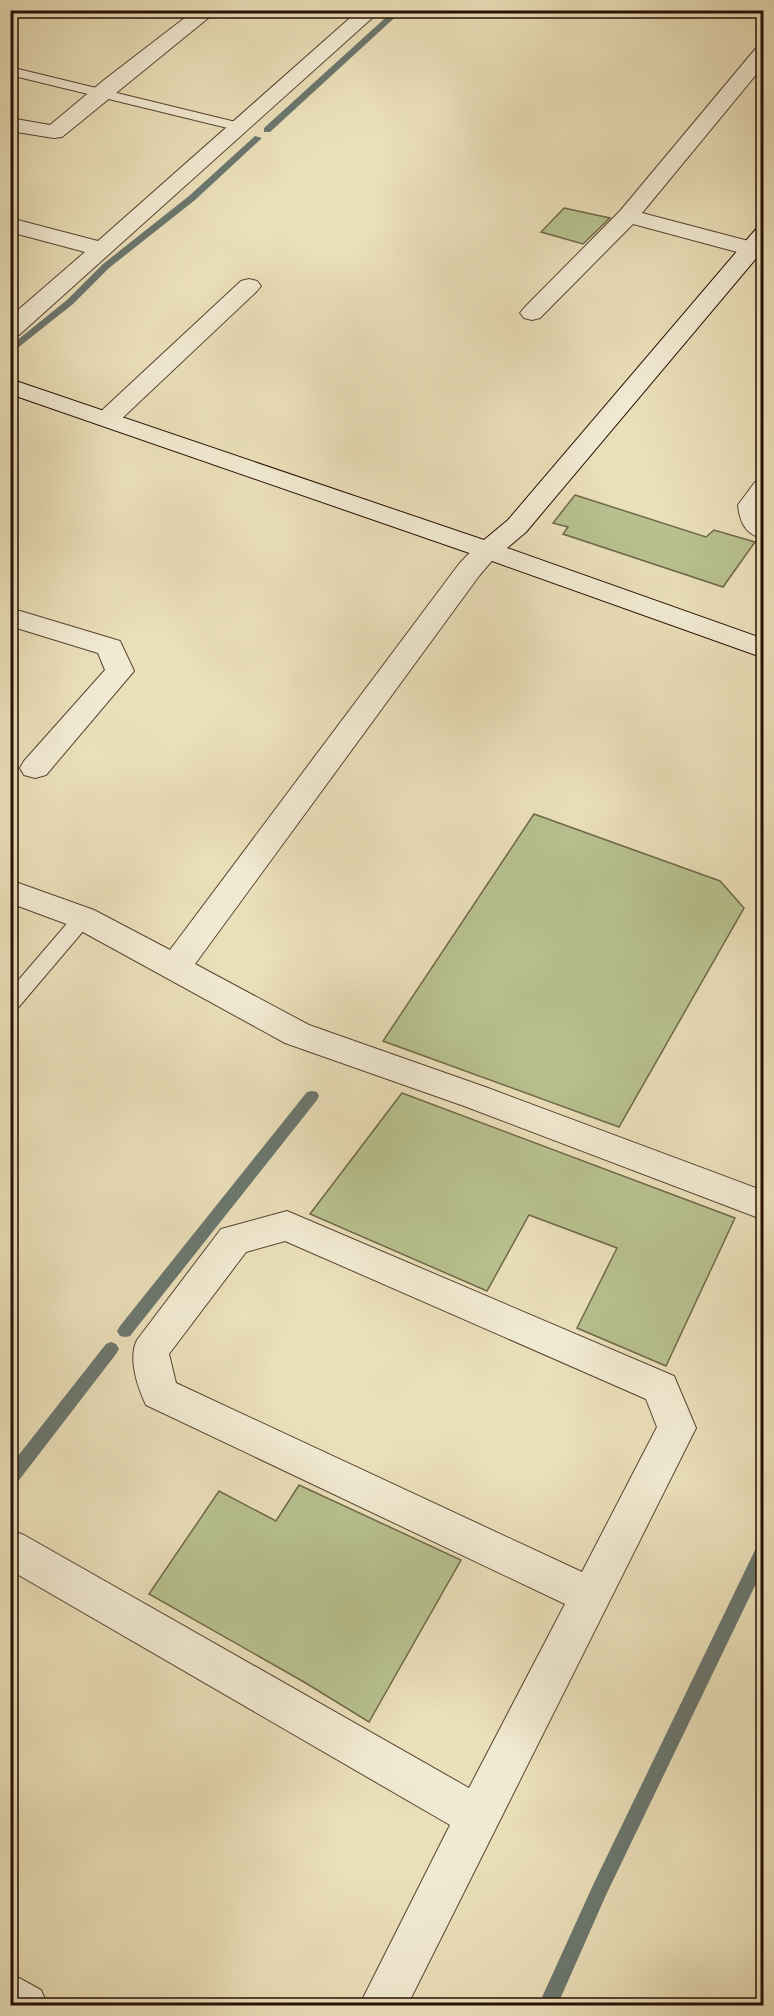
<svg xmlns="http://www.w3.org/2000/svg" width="774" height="2016" viewBox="0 0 774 2016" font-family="'IM FELL DW Pica',serif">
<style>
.green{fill:#b7c18f;stroke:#6f684a;stroke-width:1.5}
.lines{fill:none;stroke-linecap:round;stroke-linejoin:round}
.stream{fill:#6b776f;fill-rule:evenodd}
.lane-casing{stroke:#584332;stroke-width:2}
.street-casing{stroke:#584332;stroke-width:2}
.secondary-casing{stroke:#270f05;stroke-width:2}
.lane{fill:#f1ead2;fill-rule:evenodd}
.street{fill:#f1ead2;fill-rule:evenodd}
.secondary{fill:#f1ead2;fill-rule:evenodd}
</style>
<rect width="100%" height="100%" fill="#eadfb9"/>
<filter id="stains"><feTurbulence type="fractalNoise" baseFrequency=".00333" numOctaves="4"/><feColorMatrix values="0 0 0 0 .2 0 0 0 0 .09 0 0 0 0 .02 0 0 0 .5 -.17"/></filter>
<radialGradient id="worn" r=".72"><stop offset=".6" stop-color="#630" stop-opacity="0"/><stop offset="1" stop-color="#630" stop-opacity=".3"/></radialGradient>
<!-- green -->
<g class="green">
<path d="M564 208 610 218 583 244 541 232Z"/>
<path d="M575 495 706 537 714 530 755 542 723 587 563 534 568 527 553 523Z"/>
<path d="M534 814 720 881 744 908 619 1127 383 1041Z"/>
<path d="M402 1093 735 1218 666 1366 577 1328 617 1248 529 1215 487 1291 310 1214Z"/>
<path d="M299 1485 461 1560 369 1722 304 1682 149 1594 219 1491 276 1521Z"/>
</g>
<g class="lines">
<!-- stream -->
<g class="stream">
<path d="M394 10H403L270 132H264V128Z"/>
<path d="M255 136 262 138 195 200 109 268 73 304 10 354V346L67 300 103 264 189 196Z"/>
<path d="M312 1091 317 1092 319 1096 317 1100 130 1336 125 1337 120 1336 117 1331 120 1326 307 1092Z"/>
<path d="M111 1342 116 1344 119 1349 116 1354 16 1484 10 1486V1466L106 1344Z"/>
<path d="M764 1542V1567L606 1895 557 2006H538L594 1883 758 1544Z"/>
</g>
<!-- lane casing -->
<g class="lane-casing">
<g id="lane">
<path d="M10 67 244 124 246 127 240 131 10 75Z"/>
<path d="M83 911 90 913 92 918 90 923 17 1009 10 1011V990L76 913Z"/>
</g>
</g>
<!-- street casing -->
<g class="street-casing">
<g id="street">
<path d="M10 10H25L17 18 10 20Z"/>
<path d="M195 10H218L62 137 54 138 10 131V118L50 125 104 80Z"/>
<path d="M359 10H381L19 335 10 337V317L85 252 10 232V218L98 241Z"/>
<path d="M764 45V65L642 213 760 244 764 249 760 254 752 256 633 224 540 318 532 320 524 318 520 313 524 308 620 211 757 47Z"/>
<path d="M249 279 257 281 261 286 257 291 116 424 107 427 98 424 94 419 98 414 241 281Z"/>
<path d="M764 480V539C745 534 740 523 738 505L755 482Z"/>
<path d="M488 542 498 544 501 550 479 576 195 964 309 1025 488 1088 764 1191V1220L464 1106 285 1043 72 926 10 903V880L94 910 170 950 459 564 478 544Z"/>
<path d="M10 608 120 641 134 671 46 775 35 778 24 775 20 768 24 761 105 670 98 653 10 626Z"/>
<path d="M287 1211 674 1376 696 1428 407 2006H359L450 1825 10 1570V1530L24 1535 469 1788 565 1604 146 1405C137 1386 128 1358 137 1340L221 1229ZM285 1241 646 1399 657 1427 582 1572 176 1383 169 1354 246 1252Z"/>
<path d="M10 1973 41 1990 48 2006H10Z"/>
</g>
</g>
<!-- secondary casing -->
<g class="secondary-casing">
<path id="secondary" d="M764 227V249L526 532 507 548 764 639V658L478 556 10 394V379L484 540 508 520 756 229Z"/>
</g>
<!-- lane -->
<use href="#lane" class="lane"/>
<!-- street -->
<use href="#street" class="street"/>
<!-- secondary -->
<use href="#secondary" class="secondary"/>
</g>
<!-- margin -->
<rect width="774" height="2016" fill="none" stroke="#eadfb9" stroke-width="36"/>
<rect x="12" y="12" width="750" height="1992" fill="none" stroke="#270f05" stroke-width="3"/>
<rect x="18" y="18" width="738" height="1980" fill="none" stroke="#270f05" stroke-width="1.5"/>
<rect width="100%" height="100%" filter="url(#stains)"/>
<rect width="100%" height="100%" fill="url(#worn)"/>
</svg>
